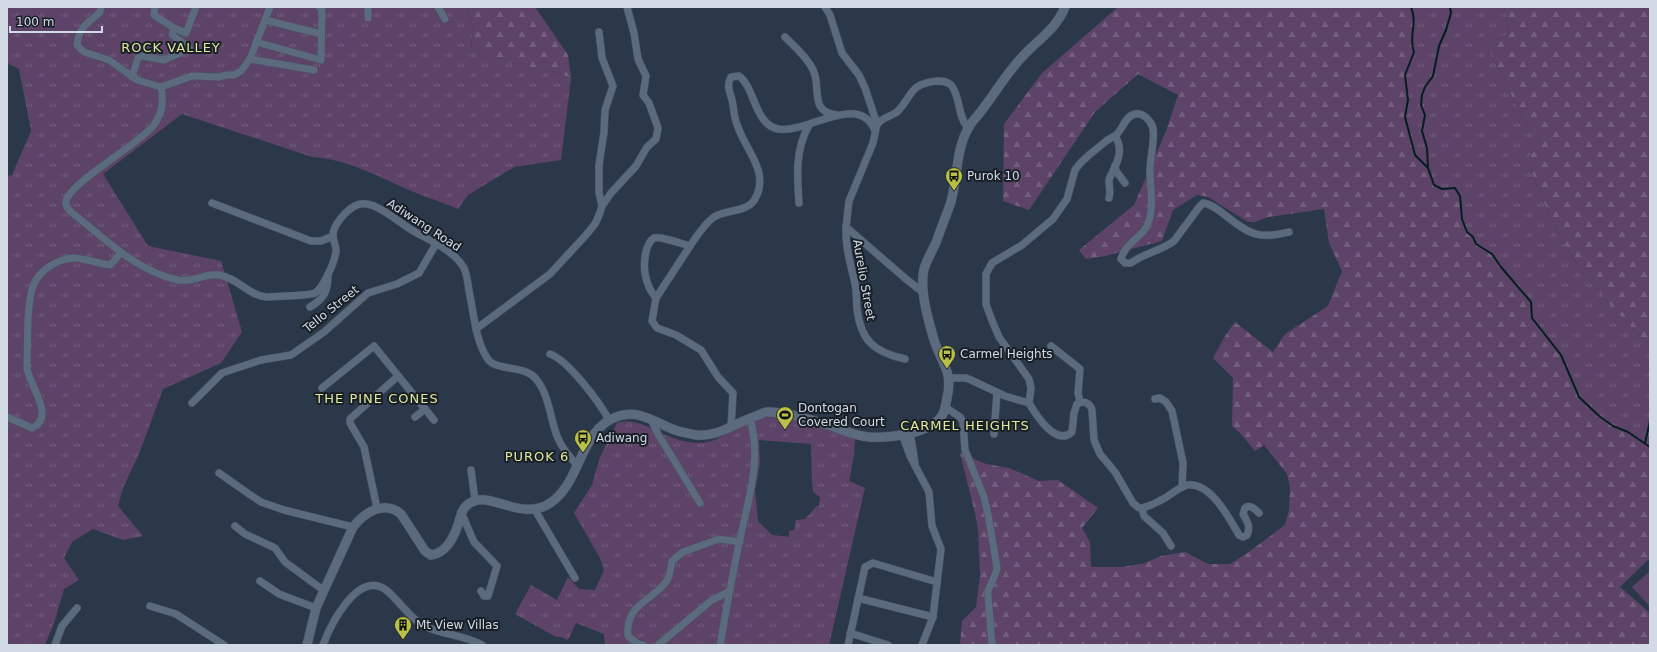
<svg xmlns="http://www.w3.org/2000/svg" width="1657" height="652" viewBox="0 0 1657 652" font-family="'DejaVu Sans',sans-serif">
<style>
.grass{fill:url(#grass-tufts);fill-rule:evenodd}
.forest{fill:url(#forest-firs)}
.garden{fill:#5e4368}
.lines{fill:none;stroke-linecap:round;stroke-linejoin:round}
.stream{stroke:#021f20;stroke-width:2}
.street-casing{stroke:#485362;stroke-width:8}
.secondary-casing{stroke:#485362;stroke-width:10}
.street{stroke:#5c6a7e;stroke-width:7}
.secondary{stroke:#5c6a7e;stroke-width:9}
.labels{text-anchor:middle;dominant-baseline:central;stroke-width:4;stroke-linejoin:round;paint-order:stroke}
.poi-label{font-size:12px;fill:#d2dae5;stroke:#191f27;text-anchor:start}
.street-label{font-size:12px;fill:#d2dae5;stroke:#191f27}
.neighbourhood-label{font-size:13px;letter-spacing:1px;fill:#e1e799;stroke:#191f27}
</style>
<defs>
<pattern id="grass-tufts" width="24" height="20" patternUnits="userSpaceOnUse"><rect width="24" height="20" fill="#5e4368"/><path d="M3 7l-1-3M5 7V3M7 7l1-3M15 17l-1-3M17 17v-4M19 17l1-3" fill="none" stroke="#745e7d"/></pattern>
<pattern id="forest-firs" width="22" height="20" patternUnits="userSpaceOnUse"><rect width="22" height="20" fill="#5e4368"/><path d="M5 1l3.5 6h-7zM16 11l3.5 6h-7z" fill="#745e7d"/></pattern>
</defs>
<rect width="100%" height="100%" fill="#2b384a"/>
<!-- grass -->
<g class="grass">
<path d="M7 7H467L473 28 471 49 518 65 558 73 571 78 561 160 514 167 468 195 458 209C442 202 425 197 409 190 377 176 347 159 312 157L182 114 103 174 148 246 221 261 242 332 221 363 163 389 139 454 123 488 118 506 143 536 123 540 93 529 72 542 64 558 79 580 64 589 55 620 45 645H7V176L12 175 31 131 19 69 7 63Z"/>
<path d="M1411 7H1504L1510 33 1486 45 1526 124 1540 138 1527 160C1538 189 1550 219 1566 246 1587 284 1620 315 1650 346V447L1628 432 1613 426 1599 416 1579 397 1561 355 1532 318 1531 302 1501 267 1492 254 1476 244 1473 237 1467 232 1462 219 1460 196 1455 188 1442 189 1434 185 1428 168 1415 155 1405 117 1408 100 1405 75 1414 52C1408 37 1418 23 1411 7Z"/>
<path d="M765 416 793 418 855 438 854 455 849 481 865 488 829 645H605L604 634 576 623 568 640 561 637H556L515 614 531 585 557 600 568 577 579 589 595 590 604 570 600 558 574 513 592 485 600 457 617 423C634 418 648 427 663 434 673 439 689 443 699 443 719 442 725 433 741 425 748 421 757 419 765 416ZM759 440 811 444 812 481 813 492 820 497 819 506H817L805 519 796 520 794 530 789 531V537L772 535 758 521 755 490 760 464Z"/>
</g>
<!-- forest -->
<g class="forest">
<path d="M467 7H535L568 55 571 78 558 73 518 65 471 49 473 28Z"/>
<path d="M1118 7H1411C1418 23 1408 37 1414 52L1405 75 1408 100 1405 117 1415 155 1428 168 1434 185 1442 189 1455 188 1460 196 1462 219 1467 232 1473 237 1476 244 1492 254 1501 267 1531 302 1532 318 1561 355 1579 397 1599 416 1613 426 1628 432 1650 447V558L1620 587 1650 613V645H960L962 621 976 607 980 575 978 530 975 513 960 453 986 464 1009 468 1039 481 1058 480 1098 508 1082 528 1090 542 1091 567H1123L1145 563 1161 556 1185 552 1208 564H1230L1246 554 1285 525 1289 510 1290 488 1287 474 1264 445 1255 451 1241 434 1232 426 1233 378 1213 358 1225 336 1235 322 1273 352 1285 334 1328 306 1342 271 1329 243 1324 209 1268 217 1255 222H1248L1208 197 1197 195 1173 210 1162 241 1105 256 1086 259 1079 250 1134 205 1166 131 1178 95 1138 74 1095 112 1029 210 1003 201 1004 124 1042 73Z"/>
<path d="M1504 7H1650V346C1620 315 1587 284 1566 246 1550 219 1538 189 1527 160L1540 138 1526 124 1486 45 1510 33Z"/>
</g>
<!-- garden -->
<path class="garden" d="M1650 571V607L1632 587Z"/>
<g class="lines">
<!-- stream -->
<g class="stream">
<path d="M1411 7C1418 23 1408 37 1414 52L1405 75 1408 100 1405 117 1415 155 1427 167"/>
<path d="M1450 7 1451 13 1446 30 1439 46 1433 76 1425 87 1422 95 1421 105 1425 115 1422 131 1427 148 1428 168 1434 185 1442 189 1455 188 1460 196 1462 219 1467 232 1473 237 1476 244 1492 254 1501 267 1531 302 1532 318 1561 355 1579 397 1599 416 1613 426 1628 432 1650 447"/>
<path d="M1645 443 1650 421"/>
</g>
<!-- street casing -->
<g class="street-casing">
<g id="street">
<path d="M101 7 100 12C88 24 79 26 77 45L84 52 109 60 137 80 161 87C164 101 162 114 154 125 140 144 68 183 66 202 65 206 68 209 71 212 105 238 135 271 178 280 194 283 208 271 223 276 239 280 250 296 267 297 276 296 309 296 315 293 323 288 336 260 336 250 336 245 333 241 333 235 333 225 347 209 357 205 362 203 369 204 374 206 388 212 398 221 410 229 428 240 453 249 464 268 467 274 468 284 469 291 474 313 475 339 487 358 495 372 524 364 536 379 549 394 550 418 557 436 561 447 569 456 577 465"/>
<path d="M155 7 154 15 174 28 186 33 196 7"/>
<path d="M368 7V18"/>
<path d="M438 7 445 19"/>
<path d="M825 7 830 15 842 53 859 75 865 88 877 124 873 143 849 201 846 227 906 279 924 293"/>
<path d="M265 20 321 34"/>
<path d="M785 37C794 46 806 56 812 68 823 85 807 112 837 115"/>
<path d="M256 42 321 60 322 8 319 7"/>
<path d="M250 59 314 70"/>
<path d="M132 77 138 58 142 56 164 60 189 49V47L172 35 174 28"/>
<path d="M161 87 192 76 219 77 227 75H234L241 71 250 59 270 7"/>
<path d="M877 125C882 117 890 117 897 112 913 96 908 84 937 81 942 81 947 81 951 85 961 97 957 116 968 128"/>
<path d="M1115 166 1116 171 1125 183"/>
<path d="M1109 198C1111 191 1109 187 1109 180 1110 176 1112 174 1113 171 1119 159 1123 148 1115 136"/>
<path d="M212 203 311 241H321L333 236"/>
<path d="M799 203C797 176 795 150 809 125"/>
<path d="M602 206 611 193 636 166 647 147 656 139 658 128 649 103 643 95 646 76 638 59 634 33 627 7"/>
<path d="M846 227C845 247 851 265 855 284 857 292 856 300 857 309 861 341 874 352 905 359"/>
<path d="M690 246 656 298 652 321 657 328 676 335 701 350 718 377 733 393 731 427"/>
<path d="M656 298C644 284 642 265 647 248 649 244 650 240 654 238 662 236 682 244 690 246 697 236 704 224 714 217 726 209 747 213 755 199 770 172 746 151 738 127 734 119 734 109 732 100 730 92 726 85 731 77L739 76C755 87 754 124 778 129 807 134 860 91 875 131"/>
<path d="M310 307C325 298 328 291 328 274"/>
<path d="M476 329 550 274 586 235 595 224 600 213 602 206 599 193V165L604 132 605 110 613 86 602 58 599 32"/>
<path d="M1051 346 1080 369 1078 393 1080 402"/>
<path d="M550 354C568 360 600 403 609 420"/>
<path d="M950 378H966L971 380 1005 396 1029 403C1036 415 1056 447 1072 432L1074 413 1077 404C1084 400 1090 403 1092 410L1094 440 1100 454 1115 472 1133 503 1139 508C1148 508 1155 503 1163 499 1169 496 1181 486 1187 485 1211 482 1229 518 1239 535L1243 537 1247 535C1251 527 1247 521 1243 514L1245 508C1250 504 1255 509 1259 513"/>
<path d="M322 388 374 346 434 420"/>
<path d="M1155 399 1160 398 1166 402 1172 411 1183 463 1182 487"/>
<path d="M192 403 222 373 261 360 291 355 324 332 368 293 397 284 419 273 436 244"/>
<path d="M1029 403 1031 388 1029 379 999 337 991 318 986 304V274L992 263 1022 245 1053 219 1067 199 1075 170 1078 166C1085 157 1097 149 1106 141 1109 139 1113 137 1116 135 1123 129 1125 116 1135 114 1143 112 1151 121 1153 128 1155 142 1150 157 1150 171 1150 190 1155 207 1147 226 1142 237 1126 242 1121 259L1125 263H1131C1144 253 1161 251 1174 241L1200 206 1203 203C1212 204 1218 210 1225 215 1249 234 1258 240 1289 232"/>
<path d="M945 407 960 417 963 422 965 450 984 497 988 514 997 568 995 575 988 591V596L992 645"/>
<path d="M7 417 32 428C56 418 30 386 27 369 28 346 26 307 33 286 39 270 57 259 74 258 85 258 98 264 110 265L115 260 120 253"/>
<path d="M415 417 425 409"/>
<path d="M651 419 658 434 700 503"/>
<path d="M910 432 915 463"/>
<path d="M902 434 910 456 929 492 932 526 941 549 933 617 922 645"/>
<path d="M994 434 997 393"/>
<path d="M471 470 475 500"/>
<path d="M219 473 249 494 261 502 284 510 353 527"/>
<path d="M377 508 364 447 350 423V419L398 376"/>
<path d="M1142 508 1144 516 1163 533 1171 546"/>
<path d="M535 510 575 578"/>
<path d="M461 512 474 542 497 566 488 596H484L481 591"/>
<path d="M235 526 245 534 275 548 285 562 323 590"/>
<path d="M260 581 279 594 316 608"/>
<path d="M858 598 933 617"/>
<path d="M150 606 176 614 224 645"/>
<path d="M850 633 888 645"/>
<path d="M55 645 62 626 77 608"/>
<path d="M323 645C330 626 358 569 386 590 400 601 408 617 424 626 443 635 464 635 482 645"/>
<path d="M643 645 638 644 628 636C625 605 650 602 666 582 670 577 671 567 672 561L683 552 719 539 740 542"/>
<path d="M658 645 712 600 730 591"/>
<path d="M720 645C726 611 732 577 739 543 748 500 762 462 750 418"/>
<path d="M848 645 865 567 873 563 937 582"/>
</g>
</g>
<!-- secondary casing -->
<g class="secondary-casing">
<path id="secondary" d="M307 645 316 608 353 527C365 512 384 500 401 514L425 551 431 555C446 553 453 539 458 525 460 518 461 511 466 506 486 486 516 521 547 505 582 486 578 428 619 416 639 410 653 421 670 428 678 432 687 433 696 435 719 437 735 423 756 416 759 415 762 413 766 412 784 411 816 421 834 427 845 431 857 436 869 437 890 438 932 434 943 414 945 409 946 404 947 398 953 373 943 365 935 343 929 323 919 290 924 269 927 259 933 250 937 240 941 228 946 216 950 205 958 180 955 150 969 127 972 121 978 116 982 110 996 92 1008 71 1024 55 1040 38 1056 29 1065 7"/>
</g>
<!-- street -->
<use href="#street" class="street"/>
<!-- secondary -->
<use href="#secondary" class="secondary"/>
</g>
<!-- icons -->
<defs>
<g id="bus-pin" transform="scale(0.9)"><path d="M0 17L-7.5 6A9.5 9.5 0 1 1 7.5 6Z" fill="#bac046" stroke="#191f27"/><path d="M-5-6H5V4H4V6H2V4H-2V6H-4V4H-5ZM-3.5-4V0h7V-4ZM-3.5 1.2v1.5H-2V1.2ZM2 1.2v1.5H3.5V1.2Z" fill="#111"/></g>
<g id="stadium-pin" transform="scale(0.9)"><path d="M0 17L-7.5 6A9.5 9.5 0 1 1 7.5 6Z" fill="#bac046" stroke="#191f27"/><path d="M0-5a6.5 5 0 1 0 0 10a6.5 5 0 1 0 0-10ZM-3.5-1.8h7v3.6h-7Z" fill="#111"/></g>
<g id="building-pin" transform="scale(0.9)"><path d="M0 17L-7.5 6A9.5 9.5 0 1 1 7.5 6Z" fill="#bac046" stroke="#191f27"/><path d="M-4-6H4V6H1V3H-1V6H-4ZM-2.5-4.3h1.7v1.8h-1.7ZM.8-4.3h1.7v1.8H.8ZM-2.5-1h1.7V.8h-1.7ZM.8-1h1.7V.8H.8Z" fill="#111"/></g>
</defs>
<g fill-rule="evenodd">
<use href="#bus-pin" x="954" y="176"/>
<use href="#bus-pin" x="947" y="354"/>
<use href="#stadium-pin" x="785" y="415"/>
<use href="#bus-pin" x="583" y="438"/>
<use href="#building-pin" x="403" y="625"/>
</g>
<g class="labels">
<!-- poi labels -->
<g class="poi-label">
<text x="967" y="176">Purok 10</text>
<text x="960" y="354">Carmel Heights</text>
<text x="798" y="408">Dontogan<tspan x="798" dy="14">Covered Court</tspan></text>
<text x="596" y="438">Adiwang</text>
<text x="416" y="625">Mt View Villas</text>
</g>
<!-- street labels -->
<g class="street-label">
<text transform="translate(424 225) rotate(33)">Adiwang Road</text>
<text transform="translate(864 280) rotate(80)">Aurelio Street</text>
<text transform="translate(331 309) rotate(-39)">Tello Street</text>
</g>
<!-- neighbourhood labels -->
<g class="neighbourhood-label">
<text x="171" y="47">ROCK VALLEY</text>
<text x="377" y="398">THE PINE CONES</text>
<text x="965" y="425">CARMEL HEIGHTS</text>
<text x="537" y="456">PUROK 6</text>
</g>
</g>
<!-- border -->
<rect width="1657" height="652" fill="none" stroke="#d2dae5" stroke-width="16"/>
<!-- scale -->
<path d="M10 26v6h92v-6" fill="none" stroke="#d2dae5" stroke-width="2"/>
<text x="16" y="26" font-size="12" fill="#d2dae5" stroke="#191f27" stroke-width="3" paint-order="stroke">100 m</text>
</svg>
